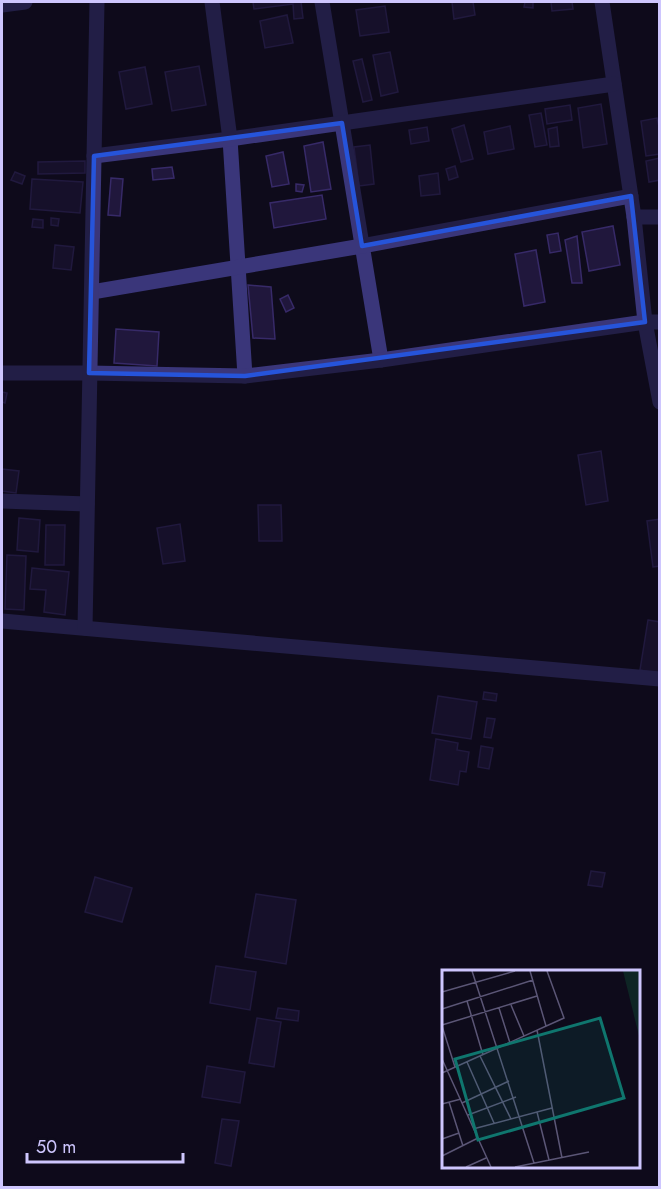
<svg xmlns="http://www.w3.org/2000/svg" width="661" height="1189" viewBox="0 0 661 1189" font-family="Jost,sans-serif">
<style>
.building{fill:#20173c;stroke:#372a68;stroke-width:1.5}
.lines{fill:none;stroke-linecap:round;stroke-linejoin:round}
.minor{stroke:#3a367a;stroke-width:15}
.marked{fill:none;stroke:#2654da;stroke-width:4.5;stroke-linejoin:round}
.inset-road{fill:none;stroke:#5b5676;stroke-width:1.5}
.view{fill:#0f766e;fill-opacity:0.15;stroke:#0f766e;stroke-width:3}
.inset-edge{fill:none;stroke:#cec6fe;stroke-width:3}
</style>
<rect width="100%" height="100%" fill="#0e0b1b"/>
<!-- building -->
<g class="building">
<path d="M253 2H301L303 18 294 19 293 4 254 9Z"/>
<path d="M452 2H473L475 15 454 19Z"/>
<path d="M525 2H533V8L524 7Z"/>
<path d="M551 2H572L573 9 552 11Z"/>
<path d="M385 6 389 32 360 36 356 10Z"/>
<path d="M287 15 293 43 265 48 260 21Z"/>
<path d="M390 52 398 92 381 96 373 55Z"/>
<path d="M362 59 372 100 363 102 353 61Z"/>
<path d="M199 66 206 105 172 111 165 72Z"/>
<path d="M145 67 152 104 126 109 119 72Z"/>
<path d="M601 104 607 144 583 148 578 108Z"/>
<path d="M570 105 572 120 547 124 545 109Z"/>
<path d="M541 113 547 145 535 147 529 115Z"/>
<path d="M657 118 660 131V154L646 156 641 121Z"/>
<path d="M464 125 473 159 461 162 452 129Z"/>
<path d="M510 126 514 149 488 154 484 132Z"/>
<path d="M427 127 429 141 411 144 409 130Z"/>
<path d="M557 127 559 146 550 147 548 129Z"/>
<path d="M323 142 331 189 311 192 304 146Z"/>
<path d="M370 145 374 184 359 186 354 147Z"/>
<path d="M283 152 289 184 272 187 266 156Z"/>
<path d="M660 158V180L649 182 646 161Z"/>
<path d="M85 161V173L38 174V162Z"/>
<path d="M455 166 458 177 449 180 446 169Z"/>
<path d="M172 167 174 178 153 180 152 169Z"/>
<path d="M15 172 25 176 22 184 11 180Z"/>
<path d="M438 173 440 194 421 196 419 176Z"/>
<path d="M111 178 123 179 120 216 108 215Z"/>
<path d="M32 179 83 182 80 213 30 209Z"/>
<path d="M296 184 304 185 302 192 296 191Z"/>
<path d="M322 195 326 219 274 228 270 203Z"/>
<path d="M51 218 59 219 58 226 51 225Z"/>
<path d="M33 219 43 220V228L32 227Z"/>
<path d="M613 226 620 265 589 271 582 232Z"/>
<path d="M558 233 561 251 550 253 547 235Z"/>
<path d="M577 236 582 283H572L565 240Z"/>
<path d="M55 245 74 247 71 270 53 268Z"/>
<path d="M536 250 545 302 524 306 515 254Z"/>
<path d="M248 285 271 287 275 339 253 338Z"/>
<path d="M288 295 294 308 286 312 280 299Z"/>
<path d="M116 329 159 332 157 366 114 363Z"/>
<path d="M2 392 7 393 5 403 2 402Z"/>
<path d="M601 451 608 501 586 505 578 455Z"/>
<path d="M2 469 19 471 16 493 2 491Z"/>
<path d="M258 505H281L282 541H259Z"/>
<path d="M19 518 40 520 38 552 17 550Z"/>
<path d="M660 519V566L653 567 647 521Z"/>
<path d="M180 524 185 561 163 564 157 528Z"/>
<path d="M46 525H65L64 565H45Z"/>
<path d="M7 555 26 556 24 610 5 609Z"/>
<path d="M32 568 69 572 65 615 44 612 46 590 30 589Z"/>
<path d="M648 620 660 622V674L640 670Z"/>
<path d="M484 692 497 694 496 701 483 699Z"/>
<path d="M438 696 477 702 471 739 432 733Z"/>
<path d="M487 718 495 719 491 738 484 737Z"/>
<path d="M436 739 458 743 457 750 469 752 466 772 460 771 458 785 430 780Z"/>
<path d="M481 746 493 748 489 769 478 767Z"/>
<path d="M591 871 605 873 602 887 588 885Z"/>
<path d="M95 877 132 888 122 922 85 912Z"/>
<path d="M256 894 296 900 286 964 245 957Z"/>
<path d="M216 966 256 972 250 1010 210 1003Z"/>
<path d="M278 1008 299 1011 298 1021 276 1018Z"/>
<path d="M257 1018 281 1022 274 1067 249 1063Z"/>
<path d="M207 1066 245 1072 240 1103 202 1097Z"/>
<path d="M222 1119 239 1121 231 1166 215 1163Z"/>
</g>
<g class="lines">
<!-- minor -->
<g class="minor">
<path d="M212 2 230 139 245 376"/>
<path d="M322 2 381 360"/>
<path d="M602 2 634 217 645 322 660 402"/>
<path d="M2 5 25 2"/>
<path d="M94 156 230 139 614 84"/>
<path d="M634 217H660"/>
<path d="M92 292 362 246 631 196"/>
<path d="M2 373H89L245 376 381 360 645 322H660"/>
<path d="M2 501 87 504"/>
<path d="M2 621 660 679"/>
<path d="M85 628 97 2"/>
</g>
</g>
<!-- marked area -->
<path d="M0 0H661V1189H0ZM342 123 362 246 631 196 645 322 245 376 89 373 94 156Z" fill="#0e0b1b" fill-opacity=".55" fill-rule="evenodd"/>
<path class="marked" d="M342 123 362 246 631 196 645 322 245 376 89 373 94 156Z"/>
<!-- overview -->
<g transform="translate(442 970)">
<rect width="198" height="198" fill="#0e0b1b"/>
<path d="M181 1H198V70Z" fill="#0e2525"/>
<path class="inset-road" d="M30 1 92 193M88 1 104 56M0 22 73 1M25 31 41 85M69 35 82 66M57 38 68 73M0 39 91 10M0 55 95 26M0 56 13 97M95 60 120 188M38 86 69 149M0 89 49 197M25 92 52 153M0 103 122 48 105 1M7 132 21 176M20 133 67 111M0 134 19 129M95 142 107 190M26 145 74 127M31 159 110 138M0 169 17 163M0 186 36 168M24 197 44 188M73 197 147 182"/>
<path class="view" d="M158 48 182 128 36 170 13 89Z"/>
<rect width="198" height="198" class="inset-edge"/>
</g>
<!-- border -->
<rect width="661" height="1189" fill="none" stroke="#cec6fe" stroke-width="6"/>
<!-- scale -->
<path d="M27 1153v9h156v-9" fill="none" stroke="#cec6fe" stroke-width="3"/>
<text x="36" y="1153" font-size="18" fill="#cec6fe" stroke="#0e0b1b" stroke-width="4.5" paint-order="stroke">50 m</text>
</svg>
